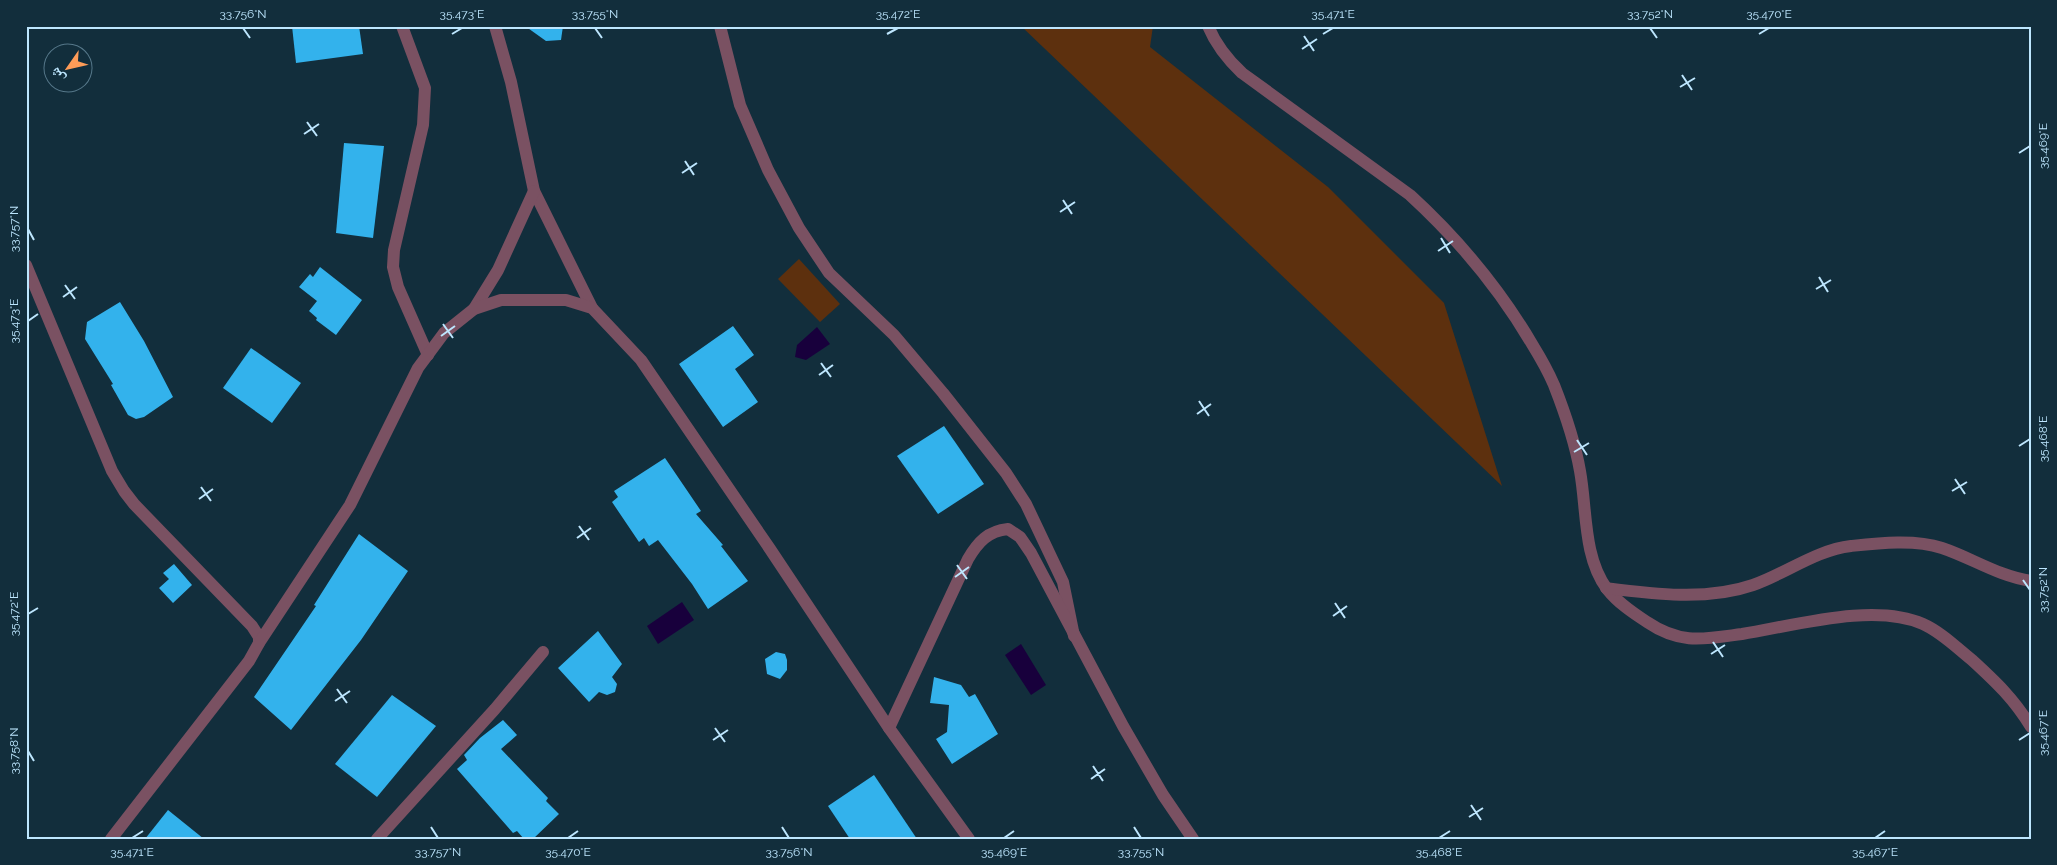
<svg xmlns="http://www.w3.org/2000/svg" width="2057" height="865" viewBox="0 0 2057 865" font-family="Raleway,'Noto Naskh Arabic',sans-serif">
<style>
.green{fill:#5d300e}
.water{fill:#18003c}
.building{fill:#33b2ec}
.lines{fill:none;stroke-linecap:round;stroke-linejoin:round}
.minor{stroke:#7a5162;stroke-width:12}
.ticks{fill:none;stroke:#bde6fe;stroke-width:2}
.neatline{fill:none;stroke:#bde6fe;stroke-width:2}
.ticks-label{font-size:12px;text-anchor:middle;fill:#bde6fe}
</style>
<rect width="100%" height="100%" fill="#122e3c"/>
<!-- green -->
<g class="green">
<path d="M1021 26H1153L1150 47 1328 187 1444 303 1502 486Z"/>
<path d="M799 259 840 304 820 322 778 279Z"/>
</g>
<!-- water -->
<g class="water">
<path d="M817 327 830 344 806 360 795 357 797 345Z"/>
<path d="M682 602 694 620 658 644 647 626Z"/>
<path d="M1021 644 1046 685 1031 695 1005 655Z"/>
</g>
<!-- building -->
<g class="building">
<path d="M292 26H359L363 54 296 63Z"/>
<path d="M525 26H563L561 40 546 41Z"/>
<path d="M344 143 384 146 373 238 336 233Z"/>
<path d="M320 267 362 300 336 335 316 320 317 318 309 311 317 301 299 287 310 274 313 277Z"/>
<path d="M120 302 144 341 173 397 144 417 136 419 128 415 111 385 113 384 85 339 87 322Z"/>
<path d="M733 326 754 355 735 369 758 402 723 427 679 364Z"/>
<path d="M251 348 301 383 272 423 223 388Z"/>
<path d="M944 426 984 484 938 514 897 456Z"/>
<path d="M665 458 701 511 696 514 723 545 721 546 748 581 708 609 692 584 658 540 649 546 644 538 639 542 612 502 618 497 614 491Z"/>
<path d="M359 534 408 571 361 640 291 730 254 697 316 606 314 605Z"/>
<path d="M174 564 192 585 173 603 159 588 169 579 163 573Z"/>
<path d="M598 631 622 664 612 677 617 684 615 692 607 695 599 692 589 702 558 668Z"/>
<path d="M776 652 785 654 787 660V670L780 679 767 674 765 659Z"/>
<path d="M934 677 961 685 969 697 975 694 998 734 952 764 936 739 947 732 949 705 930 703Z"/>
<path d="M392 695 436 726 377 797 335 764Z"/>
<path d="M503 720 517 735 501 749 548 798 546 801 559 814 533 839H524L517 831 513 833 457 769 467 760 464 755 480 738Z"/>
<path d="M874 775 917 839H850L828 806Z"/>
<path d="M168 810 204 839H145Z"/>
</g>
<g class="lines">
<!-- minor -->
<g class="minor">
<path d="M402 26 425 88 423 125 394 250 393 267 398 287 428 355"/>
<path d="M495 26 511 82 534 191 592 308"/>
<path d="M720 26 740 105 768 170 799 228 829 273 894 335 943 393 1006 473 1026 504 1063 582 1074 636"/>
<path d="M1208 26C1216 45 1227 59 1242 73L1410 195C1457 238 1499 288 1532 344 1540 357 1548 371 1554 385 1565 413 1575 442 1580 471 1587 509 1583 557 1607 589 1618 603 1633 613 1647 622 1681 645 1704 639 1742 634 1793 626 1874 602 1923 624 1941 632 1957 648 1972 660 1996 682 2014 699 2031 727"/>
<path d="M26 265 112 471 124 491 134 504 252 626 259 637V643"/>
<path d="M474 309 498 270 534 191"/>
<path d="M1606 588C1653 594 1707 601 1753 585 1785 574 1816 550 1851 546 1879 543 1915 539 1942 548 1972 558 1998 576 2031 581"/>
<path d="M889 728 968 559C978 542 988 531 1008 529L1020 537 1031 553 1123 726 1163 795 1193 839"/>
<path d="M111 839 249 661 259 643 350 505 418 368 444 333 474 309 501 300H566L592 308 641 360 770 549 889 728 969 839"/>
<path d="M377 839 495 709 543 652"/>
</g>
</g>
<!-- ticks -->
<path class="ticks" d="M243 28 250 38M595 28 602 38M1650 28 1657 38M452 34 462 28M887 34 898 28M1323 34 1333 28M1759 34 1769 28M1304 36 1314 51M1302 49 1317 39M1682 75 1692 90M1680 87 1695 78M307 122 317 136M304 134 319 124M2019 153 2030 146M685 161 694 175M682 173 697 163M1063 200 1072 214M1060 212 1075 202M28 229 34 240M1441 238 1450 253M1438 251 1453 241M1819 277 1828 292M65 285 75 299M1816 289 1831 280M63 297 77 287M28 321 38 314M443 324 453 338M441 336 455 326M821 363 831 377M819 375 833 365M1199 401 1209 416M1197 414 1211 404M1577 440 1587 455M2019 446 2030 439M1574 452 1589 443M1955 479 1965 494M201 487 211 501M1952 491 1967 482M199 499 213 489M579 526 589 540M577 538 591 528M957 565 967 579M955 577 969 567M2023 580 2030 590M1335 603 1345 618M28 614 38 608M1333 616 1347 606M1713 642 1723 657M1711 654 1725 645M337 689 347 703M335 701 350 691M715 728 725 742M713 740 728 730M2019 740 2030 733M28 751 34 761M1093 766 1103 781M1091 779 1105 769M1471 805 1481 820M1469 817 1483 808M431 827 438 838M782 827 789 838M1134 827 1141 838M132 838 143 831M568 838 578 831M1004 838 1014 831M1439 838 1450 831M1875 838 1885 831"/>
<!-- border -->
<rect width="2057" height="865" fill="none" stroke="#122e3c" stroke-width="55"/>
<!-- north arrow -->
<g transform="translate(68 68) rotate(236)"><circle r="24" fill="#122e3c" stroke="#56788a"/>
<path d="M0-4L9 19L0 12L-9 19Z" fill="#fe9c58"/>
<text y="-8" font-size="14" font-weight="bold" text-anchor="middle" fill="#bde6fe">ش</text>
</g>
<rect x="28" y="28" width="2002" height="810" class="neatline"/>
<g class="ticks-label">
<text x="243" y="18">33.756°N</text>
<text x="462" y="18">35.473°E</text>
<text x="595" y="18">33.755°N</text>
<text x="898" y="18">35.472°E</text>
<text x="1333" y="18">35.471°E</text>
<text x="1650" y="18">33.752°N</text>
<text x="1769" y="18">35.470°E</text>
<text transform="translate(2043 146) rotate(-90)" y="4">35.469°E</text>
<text transform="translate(14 229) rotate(-90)" y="4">33.757°N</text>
<text transform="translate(14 321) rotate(-90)" y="4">35.473°E</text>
<text transform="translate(2043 439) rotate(-90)" y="4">35.468°E</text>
<text transform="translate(2043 590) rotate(-90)" y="4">33.752°N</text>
<text transform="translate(14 614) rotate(-90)" y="4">35.472°E</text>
<text transform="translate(2043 733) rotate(-90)" y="4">35.467°E</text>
<text transform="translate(14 751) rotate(-90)" y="4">33.758°N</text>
<text x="132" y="856">35.471°E</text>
<text x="438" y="856">33.757°N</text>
<text x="568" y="856">35.470°E</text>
<text x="789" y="856">33.756°N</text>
<text x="1004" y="856">35.469°E</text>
<text x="1141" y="856">33.755°N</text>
<text x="1439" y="856">35.468°E</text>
<text x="1875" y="856">35.467°E</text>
</g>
</svg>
